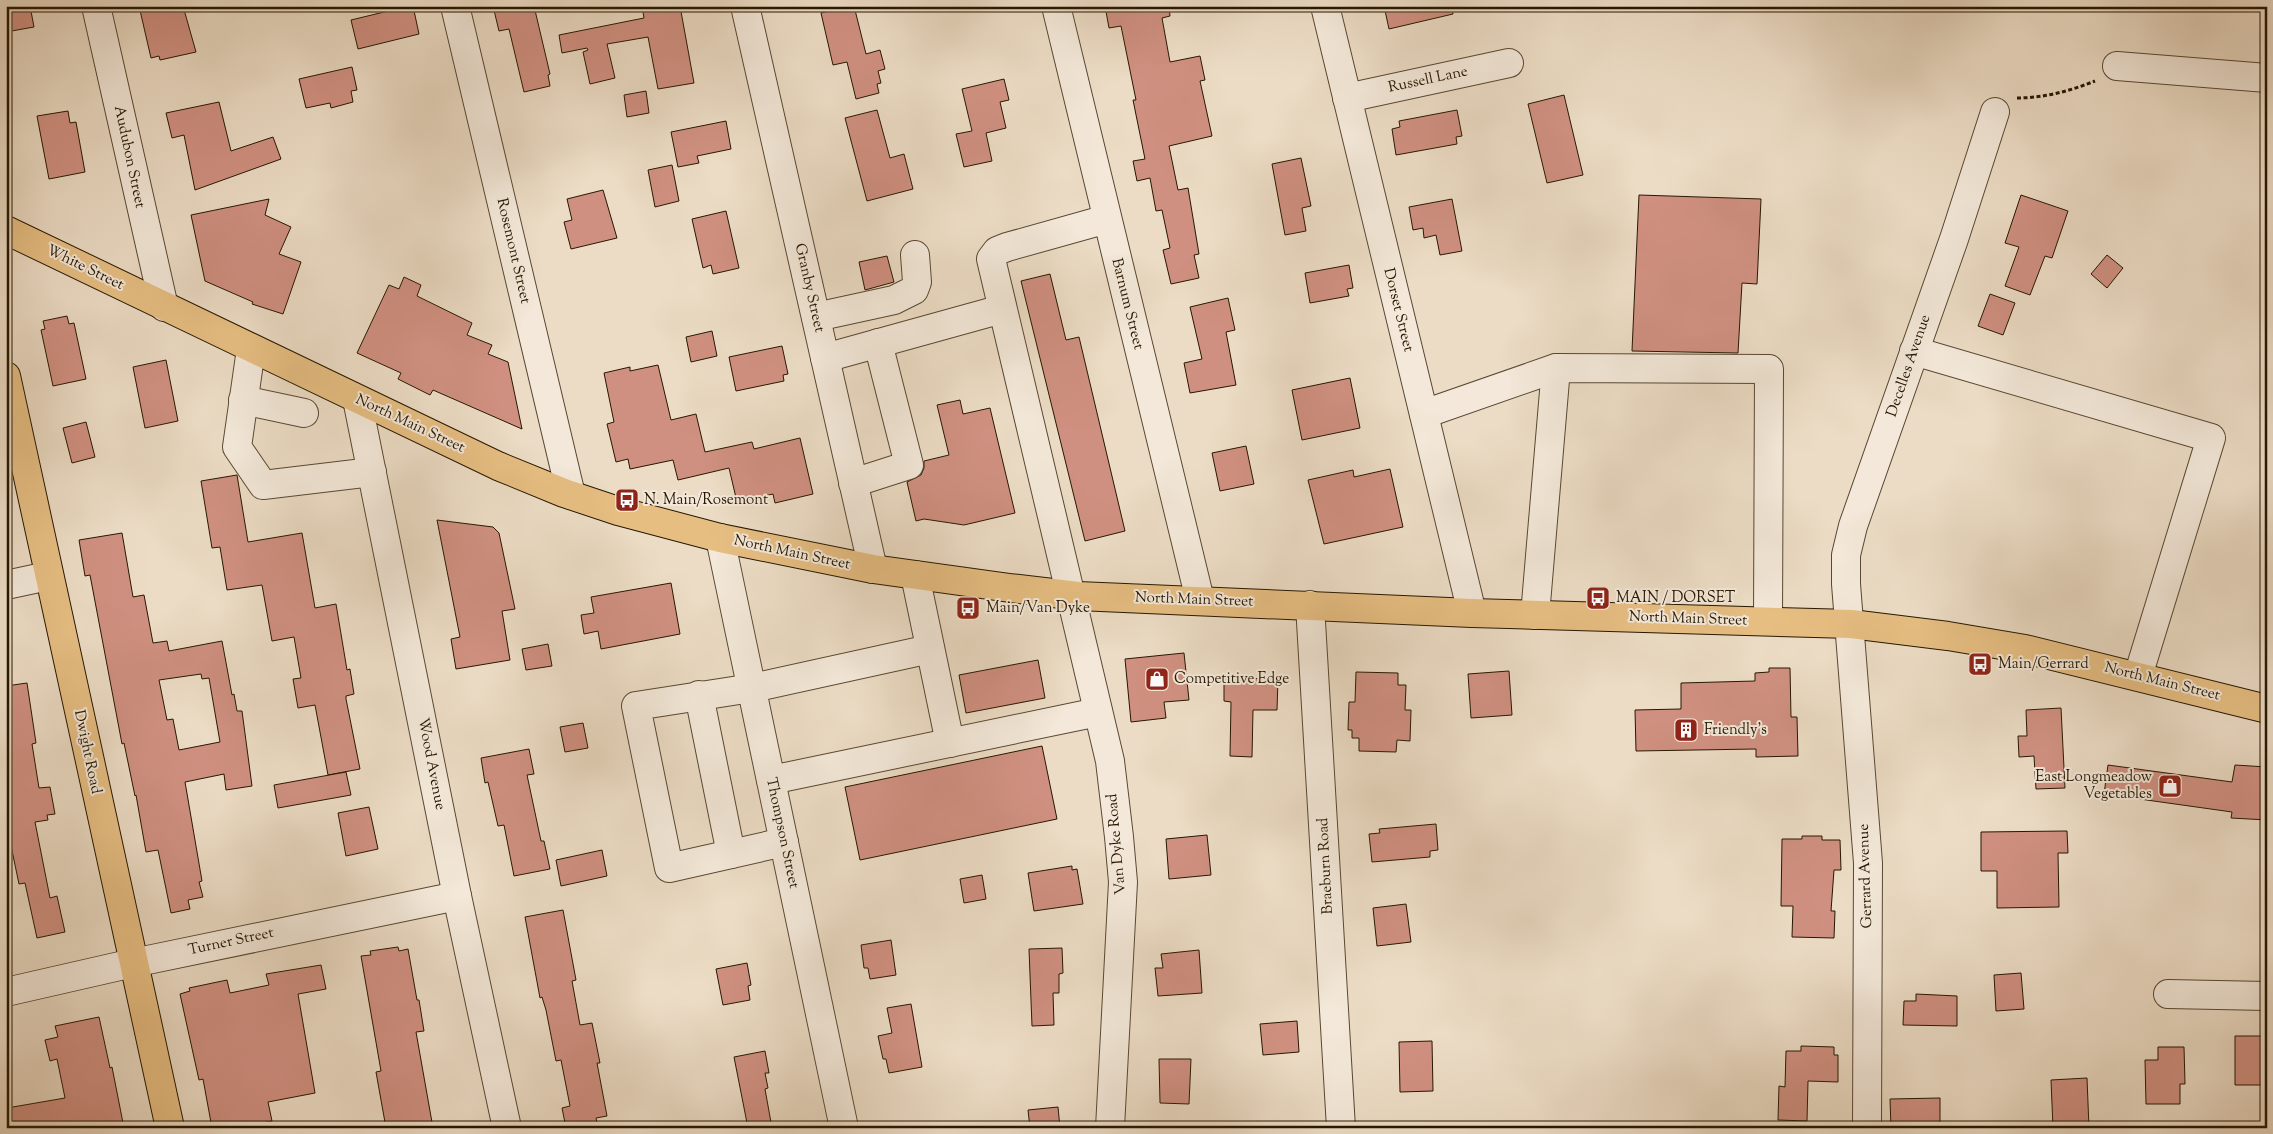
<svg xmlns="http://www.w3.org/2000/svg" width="2273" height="1134" viewBox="0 0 2273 1134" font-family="'Sorts Mill Goudy',serif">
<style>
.building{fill:#d09081;stroke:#261701;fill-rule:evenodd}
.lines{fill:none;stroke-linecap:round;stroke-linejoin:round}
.minor-casing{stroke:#584832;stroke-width:30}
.major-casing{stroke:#261701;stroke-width:30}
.path{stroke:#261701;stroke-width:3;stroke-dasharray:4 2.5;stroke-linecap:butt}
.minor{stroke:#f3e8d9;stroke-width:28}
.major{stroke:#e6be82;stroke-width:28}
.labels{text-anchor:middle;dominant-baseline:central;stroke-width:4;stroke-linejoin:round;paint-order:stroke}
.street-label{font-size:15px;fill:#261701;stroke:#f3e8d9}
.poi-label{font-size:15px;fill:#261701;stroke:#f3e8d9;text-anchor:start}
</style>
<rect width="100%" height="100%" fill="#ecdcc5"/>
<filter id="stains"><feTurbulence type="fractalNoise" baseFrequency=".004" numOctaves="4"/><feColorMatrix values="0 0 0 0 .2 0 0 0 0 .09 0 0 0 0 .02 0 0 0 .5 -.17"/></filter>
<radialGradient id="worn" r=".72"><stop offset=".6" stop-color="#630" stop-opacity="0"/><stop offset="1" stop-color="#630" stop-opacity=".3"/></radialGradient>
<!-- building -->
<g class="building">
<path d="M6 6H30L34 27 6 32Z"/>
<path d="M139 6H183L196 52 160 60 159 56 151 58Z"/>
<path d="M409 6H413L419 34 358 49 351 20Z"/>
<path d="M493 6H534L550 74 548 75 550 86 524 92 509 29 499 31Z"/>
<path d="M642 6H680L694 83 658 89 648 37 607 44 615 78 590 84 583 52 588 50 587 48 562 53 559 35 644 18Z"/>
<path d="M848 6H854L866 54 880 50 885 69 878 71 881 83 877 84 879 93 856 99 847 62 833 65 821 13Z"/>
<path d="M1105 6H1169L1170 16 1162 18 1170 62 1200 56 1205 80 1200 81 1212 136 1169 146 1178 190 1188 188 1199 254 1194 255 1199 278 1171 284 1163 250 1170 248 1162 210 1156 211 1150 178 1137 181 1133 161 1145 159 1133 100H1136L1121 26 1109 28Z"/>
<path d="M1384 6H1452L1453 14 1389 29Z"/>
<path d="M352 67 357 90 351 91 353 102 331 108 330 103 306 108 299 79Z"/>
<path d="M1004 79 1009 100 1000 102 1006 128 986 133 992 161 964 167 956 134 972 131 962 89Z"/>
<path d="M646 91 649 113 627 117 624 95Z"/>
<path d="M1564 95 1583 175 1547 183 1528 104Z"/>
<path d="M219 102 231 151 273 137 281 159 195 190 184 135 172 138 166 113Z"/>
<path d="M877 110 890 158 904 154 913 189 867 201 845 118Z"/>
<path d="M1457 110 1462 136 1456 137 1457 144 1396 155 1392 129 1400 127 1399 121Z"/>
<path d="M68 111 70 123 76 122 85 172 49 179 37 116Z"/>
<path d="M726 121 731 149 697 156 699 163 678 167 671 132Z"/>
<path d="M1301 158 1311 206 1302 208 1306 231 1285 235 1272 164Z"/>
<path d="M672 165 679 201 655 207 648 170Z"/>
<path d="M603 190 617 238 571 249 564 222 572 220 567 199Z"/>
<path d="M1639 195 1761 199 1757 284 1742 283 1738 353 1632 351Z"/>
<path d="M2021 195 2068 211 2052 258 2045 256 2030 295 2005 286 2019 247 2005 243Z"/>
<path d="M269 199 265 215 291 227 279 254 301 262 283 314 252 304 253 302 205 281 191 215Z"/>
<path d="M1452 199 1462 251 1440 255 1436 235 1424 238 1423 228 1413 230 1409 207Z"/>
<path d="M726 211 739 268 713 274 711 265 703 268 692 219Z"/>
<path d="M2107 255 2123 268 2107 288 2091 274Z"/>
<path d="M887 256 894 282 865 290 859 262Z"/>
<path d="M1349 265 1353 288 1347 289 1349 296 1310 303 1305 273Z"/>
<path d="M1050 274 1066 340 1079 337 1125 531 1085 541 1021 281Z"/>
<path d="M404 277 421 285 417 296 472 323 467 335 492 345 488 354 508 362 522 429 433 390 430 395 398 379 401 373 357 353 389 285 399 289Z"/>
<path d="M1990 294 2015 303 2003 335 1978 326Z"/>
<path d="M1228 298 1235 330 1226 332 1236 385 1190 393 1184 363 1202 359 1190 307Z"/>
<path d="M67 316 69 324 74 323 86 379 53 386 41 330 45 329 43 321Z"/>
<path d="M712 331 717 356 691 362 686 337Z"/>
<path d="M782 346 788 374 783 375 784 381 736 391 729 357Z"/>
<path d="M166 360 178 421 145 428 133 367Z"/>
<path d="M658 365 671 420 696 414 705 452 752 442 754 449 800 438 813 494 775 503 773 494 737 502 729 468 678 480 673 460 630 469 628 459 616 462 607 424 614 422 604 373 630 367V371Z"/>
<path d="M1350 378 1360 428 1302 440 1292 390Z"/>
<path d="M960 400 963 414 990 408 1015 513 964 525 924 519 916 521 907 482 921 475 924 468V461L949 455 937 405Z"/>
<path d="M86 422 95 457 72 463 63 428Z"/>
<path d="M1246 446 1254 484 1220 491 1212 453Z"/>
<path d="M1390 469 1403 527 1324 544 1308 480 1353 470 1354 477Z"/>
<path d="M237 475 248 542 302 533 315 608 336 604 347 670 350 669 354 694 346 696V699L360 769 328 775 315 705 298 708 293 679 301 678 294 637 272 641 262 585 227 590 220 547 212 548 201 481Z"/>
<path d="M437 520 493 527 499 533 515 609 502 611 510 660 456 669 451 639 460 637Z"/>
<path d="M122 533 133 597 144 595 153 643 167 641 169 651 222 641 232 695 234 694 237 711H242L252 786 226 790 224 774 185 782 202 881 199 882 203 897 188 900 190 909 171 913 158 850 146 852 136 795 135 796 124 743 122 744 90 575 85 576 79 540ZM201 674 202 679 209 678 220 742 179 750 173 719 167 720 159 680Z"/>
<path d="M671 583 680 634 601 649 598 631 584 634 581 615 594 613 591 597Z"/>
<path d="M548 644 552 666 526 670 522 649Z"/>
<path d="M1184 653 1189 700 1164 702 1166 718 1131 722 1125 659Z"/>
<path d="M1038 660 1045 698 966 713 959 675Z"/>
<path d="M1769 668H1790L1791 717H1797L1798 756 1756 757V749L1636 751 1635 710 1681 709V683L1755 681V673L1769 672Z"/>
<path d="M1509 671 1512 715 1471 718 1468 674Z"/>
<path d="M1356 672 1398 673V685H1406L1405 710H1411L1410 741 1397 740 1396 752 1359 751V738H1352V730H1348L1349 702H1355Z"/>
<path d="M1224 678 1278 679 1277 710H1253L1252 757 1230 756 1231 702 1224 701Z"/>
<path d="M27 683 36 743 32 744 39 788 50 787 55 814 47 815 48 820 35 822 50 898 57 896 65 932 37 938 25 883 19 884 6 822V686Z"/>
<path d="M2061 708 2065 788 2036 789 2034 756 2019 757 2018 736H2027L2026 710Z"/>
<path d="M583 723 588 748 565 752 560 727Z"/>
<path d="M1042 746 1057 819 860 860 845 787Z"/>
<path d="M529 749 534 774 527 775 541 841H544L550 869 514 876 504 825 498 826 488 782 485 783 481 758Z"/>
<path d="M2108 765 2232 782 2235 765 2267 767V820L2231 818 2232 812 2104 794Z"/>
<path d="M346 772 351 795 278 808 274 785Z"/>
<path d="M369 807 378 849 346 856 338 813Z"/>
<path d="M1436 824 1438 850 1430 851V857L1372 862 1369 834 1380 833 1379 829Z"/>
<path d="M2067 831 2068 853H2058L2059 907 1997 908V871H1981V832Z"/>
<path d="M1207 835 1211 875 1169 879 1166 839Z"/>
<path d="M1802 836H1822V840H1840L1841 870H1834L1831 911H1835L1834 938 1792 937 1793 906H1781L1782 839H1802Z"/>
<path d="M602 850 607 876 561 886 556 860Z"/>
<path d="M1072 866V870L1077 869 1083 904 1034 911 1028 873Z"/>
<path d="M982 875 986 899 964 903 960 879Z"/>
<path d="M1406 904 1411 942 1377 946 1373 908Z"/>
<path d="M563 910 576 980 572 981 580 1025 592 1023 600 1063H597L607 1116 596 1118 598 1128H566L562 1108 570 1106 561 1060 556 1061 546 1010 542 997 540 998 525 917Z"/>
<path d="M891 940 896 975 870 979 868 968H864L861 945Z"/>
<path d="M398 947 399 951 408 949 417 1000H419L424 1031 416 1032 433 1128H386L376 1072 381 1071 361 956 371 955 370 951Z"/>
<path d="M1062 948 1063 973 1059 974V993H1053L1054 1025 1032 1026 1029 949Z"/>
<path d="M1199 950 1202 993 1158 996 1155 968H1163L1161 954Z"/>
<path d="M747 963 751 985 748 986 750 1000 723 1005 716 969Z"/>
<path d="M321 965 326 989 298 994 315 1093 268 1102 272 1121 262 1123 263 1128H212L203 1079 199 1080 180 994 190 991 189 988 227 980 230 993 269 985 266 974Z"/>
<path d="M2021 973 2024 1009 1996 1011 1994 975Z"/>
<path d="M1916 994 1957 996V1026L1903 1025 1904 1001H1916Z"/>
<path d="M911 1004 922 1067 889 1073 886 1059H883L878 1036 892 1033 887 1008Z"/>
<path d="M99 1017 110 1068 112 1067 124 1128H11L7 1108 65 1098 57 1059 50 1061 45 1040 58 1037 55 1026Z"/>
<path d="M1297 1021 1299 1052 1263 1055 1260 1024Z"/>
<path d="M2235 1036H2264V1041H2267V1085H2235Z"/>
<path d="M1432 1041 1433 1091 1400 1092 1399 1042Z"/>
<path d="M1801 1046 1834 1047V1055H1838V1082L1808 1081 1807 1121 1778 1120 1779 1086 1785 1087 1786 1051H1801Z"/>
<path d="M2158 1047H2184L2185 1084H2180V1104H2146L2145 1060H2158Z"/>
<path d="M765 1051 769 1073H765L768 1088 765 1089 772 1128H748L734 1057Z"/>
<path d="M1159 1059H1191L1189 1104 1160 1103Z"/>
<path d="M2087 1078 2089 1128H2053L2051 1080Z"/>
<path d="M1940 1098V1128H1891L1890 1099Z"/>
<path d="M1058 1107 1060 1128H1030L1028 1110Z"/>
</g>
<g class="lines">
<!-- minor casing -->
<g class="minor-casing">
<g id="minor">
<path d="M96 6 164 307"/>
<path d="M455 6 571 495"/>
<path d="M745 6 873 569"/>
<path d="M1056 6 1200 600"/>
<path d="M1325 6 1472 613"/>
<path d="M2117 66 2267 78"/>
<path d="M1347 98 1509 63"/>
<path d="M1107 219 1007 247 997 251 991 259 1110 761 1119 837 1123 882 1110 1128"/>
<path d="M816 317 894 300 914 290 917 282 915 255"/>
<path d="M251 349 237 447 263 485 372 472"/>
<path d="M1914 351 2211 438 2138 676"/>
<path d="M825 358 1002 309"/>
<path d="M357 399 457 896 507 1128"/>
<path d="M243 400 304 413"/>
<path d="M1424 414 1556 368"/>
<path d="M853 483 909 465 878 343"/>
<path d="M720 538 844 1128"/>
<path d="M915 575 950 743"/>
<path d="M6 585 48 576"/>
<path d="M1310 605 1341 1128"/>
<path d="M1535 615 1556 368 1769 369 1768 621"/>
<path d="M699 695 731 854"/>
<path d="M771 780 1098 712"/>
<path d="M784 842 669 868 636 706 752 688 930 649"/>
<path d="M6 992 133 963 457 896"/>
<path d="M2168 994 2267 996"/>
<path d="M1867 1128 1868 863 1846 584V555L1853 526 1954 239 1995 112"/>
</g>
</g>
<!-- major casing -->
<g class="major-casing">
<g id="major">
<path d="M6 230 498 466 564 493 618 511 720 538 873 569 1010 588 1078 596 1472 613 1851 624 1948 636 2025 649 2267 709"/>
<path d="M6 376 170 1128"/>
</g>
</g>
<!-- path -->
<path class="path" d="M2017 98C2044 98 2070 91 2095 81"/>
<!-- minor -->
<use href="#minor" class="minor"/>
<!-- major -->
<use href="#major" class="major"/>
</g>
<!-- icons -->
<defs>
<g id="bus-square" transform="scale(1.25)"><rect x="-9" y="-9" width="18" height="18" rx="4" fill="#8f2418" stroke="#f3e8d9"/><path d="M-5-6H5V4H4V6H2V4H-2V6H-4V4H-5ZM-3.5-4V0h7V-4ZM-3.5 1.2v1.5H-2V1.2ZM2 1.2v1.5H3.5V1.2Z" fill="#fff"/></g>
<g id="shop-square" transform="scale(1.25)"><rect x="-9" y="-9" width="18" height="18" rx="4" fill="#8f2418" stroke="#f3e8d9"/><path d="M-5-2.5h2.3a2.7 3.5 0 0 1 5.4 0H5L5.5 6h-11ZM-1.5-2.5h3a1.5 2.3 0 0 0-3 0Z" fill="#fff"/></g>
<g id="building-square" transform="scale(1.25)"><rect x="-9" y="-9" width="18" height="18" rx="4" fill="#8f2418" stroke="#f3e8d9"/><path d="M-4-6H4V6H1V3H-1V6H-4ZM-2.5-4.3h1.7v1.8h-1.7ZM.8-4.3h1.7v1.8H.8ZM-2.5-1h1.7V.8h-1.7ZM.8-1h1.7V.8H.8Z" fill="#fff"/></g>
</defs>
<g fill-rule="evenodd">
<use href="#bus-square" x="627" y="500"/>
<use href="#bus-square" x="1598" y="598"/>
<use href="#bus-square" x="968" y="608"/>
<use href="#bus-square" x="1980" y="664"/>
<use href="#shop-square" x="1157" y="679"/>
<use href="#building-square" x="1686" y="730"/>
<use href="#shop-square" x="2170" y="786"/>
</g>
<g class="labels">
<!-- street labels -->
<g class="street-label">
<text transform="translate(1428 80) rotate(-12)">Russell Lane</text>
<text transform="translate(129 157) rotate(78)">Audubon Street</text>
<text transform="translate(513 251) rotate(77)">Rosemont Street</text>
<text transform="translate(85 268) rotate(26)">White Street</text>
<text transform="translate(809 288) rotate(77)">Granby Street</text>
<text transform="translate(1127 304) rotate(76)">Barnum Street</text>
<text transform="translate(1398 310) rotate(76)">Dorset Street</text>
<text transform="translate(1909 366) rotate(-71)">Decelles Avenue</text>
<text transform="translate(410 424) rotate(25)">North Main Street</text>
<text transform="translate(792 553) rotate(12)">North Main Street</text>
<text transform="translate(1194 600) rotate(2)">North Main Street</text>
<text transform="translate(1688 619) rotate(2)">North Main Street</text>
<text transform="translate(2162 682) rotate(14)">North Main Street</text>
<text transform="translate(87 752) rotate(78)">Dwight Road</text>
<text transform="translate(431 764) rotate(79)">Wood Avenue</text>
<text transform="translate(782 833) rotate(78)">Thompson Street</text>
<text transform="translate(1117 844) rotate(-95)">Van Dyke Road</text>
<text transform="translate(1326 866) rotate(-93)">Braeburn Road</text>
<text transform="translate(1866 876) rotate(-92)">Gerrard Avenue</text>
<text transform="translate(231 942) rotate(-12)">Turner Street</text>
</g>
<!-- poi labels -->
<g class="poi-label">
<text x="644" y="500">N. Main/Rosemont</text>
<text x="1616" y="598">MAIN / DORSET</text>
<text x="986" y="608">Main/Van Dyke</text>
<text x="1998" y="664">Main/Gerrard</text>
<text x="1174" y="679">Competitive Edge</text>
<text x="1704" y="730">Friendly's</text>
<text x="2152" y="777" text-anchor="end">East Longmeadow<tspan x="2152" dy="17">Vegetables</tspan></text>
</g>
</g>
<!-- margin -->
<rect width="2273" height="1134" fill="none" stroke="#ecdcc5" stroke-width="25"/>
<rect x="8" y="8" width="2258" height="1119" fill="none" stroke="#261701" stroke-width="2.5"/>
<rect x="12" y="12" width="2248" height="1109" fill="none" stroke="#261701"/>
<rect width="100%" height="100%" filter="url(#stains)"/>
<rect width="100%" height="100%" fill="url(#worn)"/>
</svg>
